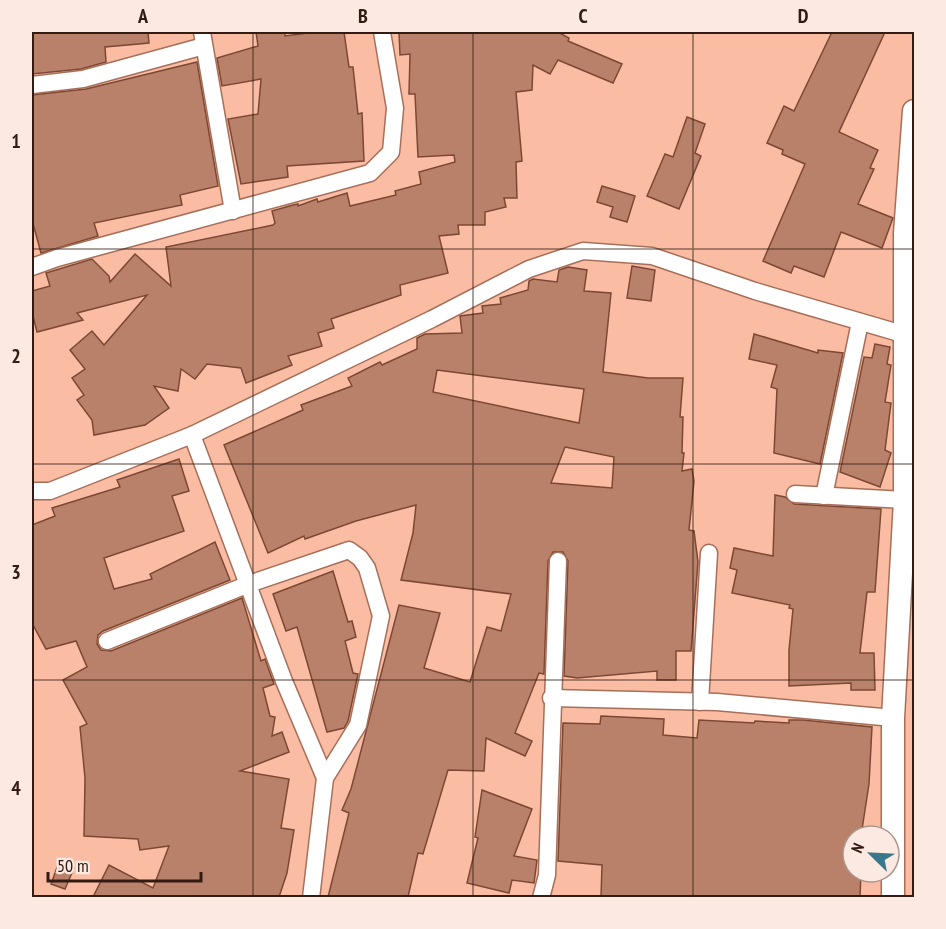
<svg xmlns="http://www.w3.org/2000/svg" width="946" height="929" viewBox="0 0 946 929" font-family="'PT Sans Narrow',sans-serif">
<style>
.building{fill:#ba816a;stroke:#7d4833;stroke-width:1.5;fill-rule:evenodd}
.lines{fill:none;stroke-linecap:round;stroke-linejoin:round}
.street-casing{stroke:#a76f59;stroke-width:19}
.secondary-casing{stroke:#a76f59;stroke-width:25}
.street{stroke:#fff;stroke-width:16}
.secondary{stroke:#fff;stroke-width:22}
.grid{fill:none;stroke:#321b12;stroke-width:1.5;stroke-opacity:0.55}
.neatline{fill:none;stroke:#321b12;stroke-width:2}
.grid-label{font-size:20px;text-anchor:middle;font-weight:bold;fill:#321b12}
</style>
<rect width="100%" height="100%" fill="#fabda4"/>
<!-- building -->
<g class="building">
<path d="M32 32H148L149 43 105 47 106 62 81 69 32 74Z"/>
<path d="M256 32H285V36L316 32H344L349 67H353L358 114 362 113 364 161 287 166 288 177 241 184 228 119 258 114 261 79 222 86 217 58 258 46Z"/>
<path d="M399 32H558L569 38 568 41 622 64 613 83 558 60 550 74 533 65 532 90 516 92 522 161 516 162 517 198H504L506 207 485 212V225H458L459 234 439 236 448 273 400 285 401 295 331 319 334 328 318 333 322 346 288 356 292 365 246 383 241 368 207 364 195 379 181 369 178 391 154 386 169 408 145 425 94 435 92 420 77 400 84 395 72 378 85 369 70 350 92 331 104 345 147 295 77 313 83 320 37 332 32 312V291L50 286 46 273 92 259 109 276 110 282 135 254 171 286 166 247 273 225 275 223 272 211 293 205 298 204V206L317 199 318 202 347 193 350 206 396 195 395 191 421 184 419 172 455 162 454 155 418 157 415 94H409L410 54 400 55Z"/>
<path d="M832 32H885L839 132 878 150 870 168 874 169 858 204 893 218 882 248 841 232 824 277 794 266 791 273 763 261 805 164 782 154 783 150 767 143 784 106 794 111Z"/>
<path d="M197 62 218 186 180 195 182 205 94 223 98 236 41 253 32 220V95L86 89Z"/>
<path d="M687 117 705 124 695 153 701 156 679 209 647 196 665 154 673 157Z"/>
<path d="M602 186 635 196 627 222 610 217 613 207 597 202Z"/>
<path d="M632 266 655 270 651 301 627 298Z"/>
<path d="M568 267 587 270 584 291 611 293 603 372 648 378H683L680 417H683L682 453H684L682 471 692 469 694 481 689 530 694 531 698 562 691 651H676V680H657V671L577 678 564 676 568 561 563 552H553L548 561 544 674 539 673 515 733 532 741 525 756 486 738 484 771 448 770 423 854 418 853 408 897H328L349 813 342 810 351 789 399 605 440 613 424 668 470 682 487 627 501 631 511 594 401 580 413 533 416 505 356 521 305 539 304 536 268 553 224 445 303 410 301 405 352 386 348 378 380 362 382 365 417 349V338L425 334 462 333 460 316 483 313 482 306 501 304 500 298 528 290 529 281 533 279 557 282 559 270ZM437 370 584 389 579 423 433 392ZM565 447 614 457 612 488 551 483Z"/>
<path d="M754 334 818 353V350L843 353 820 464 774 453 777 389 771 387 777 365 749 359Z"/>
<path d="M875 344 890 347 887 364 891 365 885 402 891 403 885 450 891 453 880 487 840 472 864 357 872 358Z"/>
<path d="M179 459 189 491 172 496 184 531 104 558 114 589 152 579 150 574 215 542 230 580 103 631 98 635 97 644 101 650 111 651 242 598 261 661 265 659 274 684 263 688 270 716 275 717 272 736 282 732 289 752 240 771 289 779 281 828 294 830 287 873 279 897H93L109 865 153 888 169 846 140 850 138 839 84 836 85 778 80 727 87 724 63 680 87 667 76 641 46 649 32 623V525L55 516 52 508 120 487 117 480Z"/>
<path d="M775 495 785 497 794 504 881 509 875 592H867L860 653H874L875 690H851V683L789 686V650L793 609 789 608 790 605 732 593 737 570 730 568 734 548 773 556Z"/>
<path d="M333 571 348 622 352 621 356 637 345 641 353 673 358 674 348 721 344 728 327 732 297 627 286 631 273 594Z"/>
<path d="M601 716 664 719 663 735 697 738 699 720 754 723 755 721 789 723V720H803L872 727 869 784 861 836 853 835V872H861L860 897H601L602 865 558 861 563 723 600 724Z"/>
<path d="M482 790 532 809 514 856 537 860 534 883 512 880 509 893 467 883 478 838 475 837Z"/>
<path d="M59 862 74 868 65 889 51 884Z"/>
</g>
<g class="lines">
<!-- street casing -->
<g class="street-casing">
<g id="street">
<path d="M202 32 233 211"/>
<path d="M32 85 83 79 204 46"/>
<path d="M32 267 57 258 370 173 391 152 395 108 382 32"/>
<path d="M192 435 284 681 325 778 311 898"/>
<path d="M32 491H50L192 435 432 319 529 269 583 251 652 256 755 291 906 335"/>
<path d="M795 494 905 500"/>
<path d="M824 496 860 322"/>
<path d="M107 641 249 584 349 550 360 558 367 568 381 616 358 725 325 778"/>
<path d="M551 698 717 702 893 718"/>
<path d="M700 702 709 553"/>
<path d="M541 898 547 875 558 561"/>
</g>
</g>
<!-- secondary casing -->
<g class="secondary-casing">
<path id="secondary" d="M893 898V718L905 500V233L914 111"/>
</g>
<!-- street -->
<use href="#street" class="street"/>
<!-- secondary -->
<use href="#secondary" class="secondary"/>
</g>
<!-- grid -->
<path class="grid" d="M253 32V898M473 32V898M693 32V898M32 249H914M32 464H914M32 680H914"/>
<!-- border -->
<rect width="946" height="929" fill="none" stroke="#fce9e1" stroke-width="66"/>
<!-- north arrow -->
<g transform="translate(871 854) rotate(294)"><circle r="28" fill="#fce9e1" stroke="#ab978e" stroke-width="1.5"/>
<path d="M0-4.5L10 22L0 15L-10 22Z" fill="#39778c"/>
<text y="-9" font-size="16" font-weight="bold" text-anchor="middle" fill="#321b12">N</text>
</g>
<!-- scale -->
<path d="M48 872v9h153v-9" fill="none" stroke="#321b12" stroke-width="3"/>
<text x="57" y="872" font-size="18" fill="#321b12" stroke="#fce9e1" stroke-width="4.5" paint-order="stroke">50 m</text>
<rect x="33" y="33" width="880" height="863" class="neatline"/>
<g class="grid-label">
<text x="143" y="23">A</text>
<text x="363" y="23">B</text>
<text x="583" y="23">C</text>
<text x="803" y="23">D</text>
<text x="16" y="148">1</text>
<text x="16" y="363">2</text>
<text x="16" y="579">3</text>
<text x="16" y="795">4</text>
</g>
</svg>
